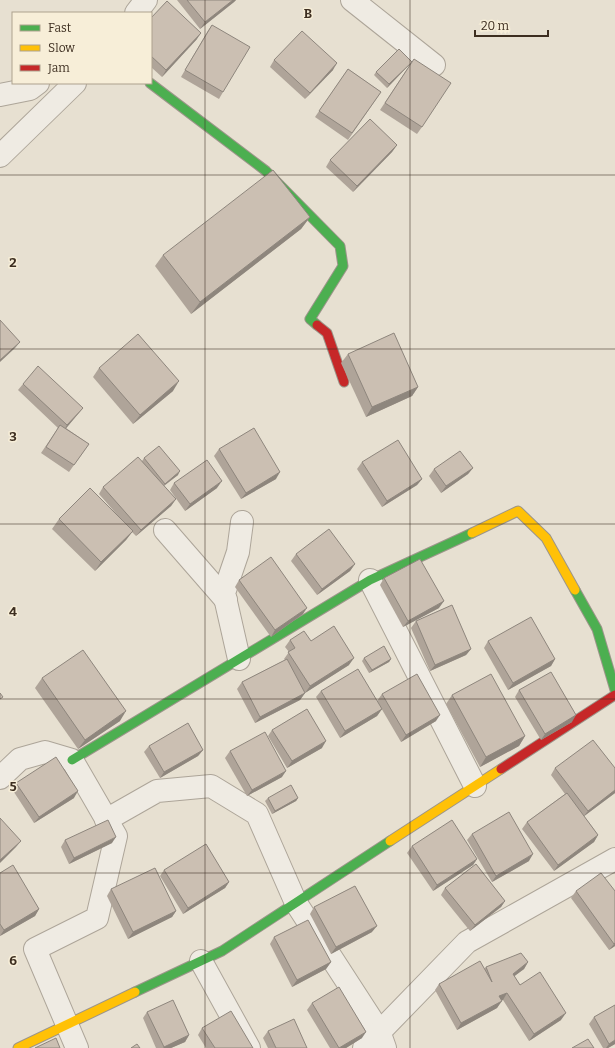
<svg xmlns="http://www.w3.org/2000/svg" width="615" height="1048" viewBox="0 0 615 1048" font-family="Bitter,serif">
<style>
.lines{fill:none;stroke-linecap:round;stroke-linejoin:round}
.street-casing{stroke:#ada599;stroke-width:24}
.fast-casing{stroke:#9c958a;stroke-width:11}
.slow-casing{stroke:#9c958a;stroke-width:11}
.jam-casing{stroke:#9c958a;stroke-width:11}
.street{stroke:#efebe3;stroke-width:22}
.fast{stroke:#4caf50;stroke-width:9}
.slow{stroke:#ffc107;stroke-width:9}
.jam{stroke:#c62828;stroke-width:9}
.wall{fill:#afa499}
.shaded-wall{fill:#8e867d}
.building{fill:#cbbfb2;stroke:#8e867d}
.grid{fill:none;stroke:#3d2e20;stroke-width:1;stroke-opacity:0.55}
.grid-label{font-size:13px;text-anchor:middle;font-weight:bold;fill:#3d2e20;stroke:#f7eed8;stroke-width:3;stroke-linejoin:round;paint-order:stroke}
</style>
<rect width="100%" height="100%" fill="#e7e0d1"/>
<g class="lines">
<!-- street casing -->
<g class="street-casing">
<g id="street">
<path d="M352 0 434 65"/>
<path d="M136 13 146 0"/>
<path d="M0 95 30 89 38 83"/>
<path d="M0 156 75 83"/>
<path d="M165 530 226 600"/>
<path d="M370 580 475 786"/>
<path d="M239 659 224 593 238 552 242 522"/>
<path d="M0 778 20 759 45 752 72 760 116 836 97 918 35 949 77 1048"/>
<path d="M106 820 157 791 211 786 257 814 296 903 379 1031 385 1048"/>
<path d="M201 961 249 1048"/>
<path d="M364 1048 467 942 615 859"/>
</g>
</g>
<!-- fast casing -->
<g class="fast-casing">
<g id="fast">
<path d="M150 83 266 171 340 246 343 266 310 319 317 325"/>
<path d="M575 590 597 629 615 690"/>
<path d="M72 760 370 580 472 533"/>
<path d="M135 992 222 951 390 841"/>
</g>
</g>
<!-- slow casing -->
<g class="slow-casing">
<g id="slow">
<path d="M472 533 518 511 546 538 575 590"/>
<path d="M390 841 501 769"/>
<path d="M18 1048 135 992"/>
</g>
</g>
<!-- jam casing -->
<g class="jam-casing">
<g id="jam">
<path d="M317 325 327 333 344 382"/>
<path d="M501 769 615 695"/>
</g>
</g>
<!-- street -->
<use href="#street" class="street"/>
<!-- fast -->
<use href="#fast" class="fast"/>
<!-- slow -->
<use href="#slow" class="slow"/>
<!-- jam -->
<use href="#jam" class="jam"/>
</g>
<!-- wall -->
<g class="wall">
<path d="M177 0H236L234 2 200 29Z"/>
<path d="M151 18 197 39 162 77 151 67Z"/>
<path d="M212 25 223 92 219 99 181 77 207 32Z"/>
<path d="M274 60 333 70 305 99 270 67Z"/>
<path d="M412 62 409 65 387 88 374 75 376 72Z"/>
<path d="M409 66 422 127 417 134 380 110Z"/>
<path d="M348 69 381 92 348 140 315 117Z"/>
<path d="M397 145 392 152 353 192 326 167 330 160Z"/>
<path d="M310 217 301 229 191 314 155 266 163 255Z"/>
<path d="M348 354 418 387 412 396 366 417 341 363Z"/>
<path d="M99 368 173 391 133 424 93 377Z"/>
<path d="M23 384 83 408 78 414 66 428 89 444 69 472 41 453 58 428 18 390Z"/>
<path d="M219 449 276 479 241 499 214 456Z"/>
<path d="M144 458 178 475 164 486 176 499 171 506 136 536 132 532 126 540 95 571 52 529 59 519 119 517 99 494 103 487 142 461Z"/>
<path d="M362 462 422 479 417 485 382 507 357 469Z"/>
<path d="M473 468 468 474 441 493 429 476 434 469Z"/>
<path d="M174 483 217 488 185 511 170 490Z"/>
<path d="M296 554 355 564 350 571 317 595 291 561Z"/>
<path d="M384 578 439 608 403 627 380 585Z"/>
<path d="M239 580 303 614 271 637 235 587Z"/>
<path d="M416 621 471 649 466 655 430 671 411 628Z"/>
<path d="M290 640 311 641 349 665 305 693 302 687 305 693 300 700 255 723 237 689 242 682 285 660 284 659 289 652 285 647Z"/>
<path d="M488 641 555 659 551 666 508 690 484 648Z"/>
<path d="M364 658 391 659 389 662 369 673 362 661Z"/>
<path d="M42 678 120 721 78 749 35 688Z"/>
<path d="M519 690 572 722 541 740 515 697Z"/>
<path d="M321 691 382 709 377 716 340 738 316 697Z"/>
<path d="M382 694 436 721 401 742 377 701Z"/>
<path d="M452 695 525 736 519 746 480 767 446 704Z"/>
<path d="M272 730 322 748 287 768 268 736Z"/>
<path d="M149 746 203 750 198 756 160 778 144 752Z"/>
<path d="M230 751 282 777 247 796 225 758Z"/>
<path d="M555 768H615V793L584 816 598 835 594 842 554 871 522 829 527 822 565 794 551 775Z"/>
<path d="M16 783 74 798 34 823 12 789Z"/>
<path d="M268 798H298L296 801 272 814 265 801Z"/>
<path d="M472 834 529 861 492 882 467 840Z"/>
<path d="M65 840 112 843 69 864 61 847Z"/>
<path d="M412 846 477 859 473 865 433 891 407 853Z"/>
<path d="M164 870 229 882 225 888 183 914 160 876Z"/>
<path d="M0 873 39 909 35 916 0 936Z"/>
<path d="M445 888 505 901 501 907 470 931 441 895Z"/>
<path d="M111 889 176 911 172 917 128 939 107 896Z"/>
<path d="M576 891H615V946L609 950 571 898Z"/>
<path d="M314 907 372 932 331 954 310 914Z"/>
<path d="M274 937 331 962 326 969 292 987 270 944Z"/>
<path d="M528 962 524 969 514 976 520 985 561 1020 529 1041 503 1000H501L497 1008 457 1030 435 990 439 984 484 969 486 967Z"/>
<path d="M312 1003 362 1038 346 1048H330L307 1010Z"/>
<path d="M615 1005V1044L608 1048H603L589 1024 594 1017Z"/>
<path d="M147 1012 189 1035 185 1042 171 1048H156L143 1018Z"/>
<path d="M202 1028 253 1048H206L198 1035Z"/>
<path d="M268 1031 307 1048H268L263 1038Z"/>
</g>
<!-- shaded-wall -->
<g class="shaded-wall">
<path d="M233 0H236L234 2 200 29 205 22Z"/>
<path d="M201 33 197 39 162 77 166 70Z"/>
<path d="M412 62 409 65 387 88 389 84Z"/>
<path d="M337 63 333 70 305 99 310 93Z"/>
<path d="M397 145 392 152 353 192 357 186Z"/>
<path d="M310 217 301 229 191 314 200 302Z"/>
<path d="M20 342 15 348 0 362V360Z"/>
<path d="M179 381 173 391 133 424 140 415Z"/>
<path d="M418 387 412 396 366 417 372 407Z"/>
<path d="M83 408 63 432 67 425Z"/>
<path d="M473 468 468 474 441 493 446 486Z"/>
<path d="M180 471 178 475 162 487 165 484Z"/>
<path d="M280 472 276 479 241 499 246 493Z"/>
<path d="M422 479 417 485 382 507 387 501Z"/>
<path d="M222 481 217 488 185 511 190 504Z"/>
<path d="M176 499 171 506 136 536 141 530Z"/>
<path d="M133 531 126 540 95 571 101 562Z"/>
<path d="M355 564 350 571 317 595 322 589Z"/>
<path d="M444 601 439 608 403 627 408 621Z"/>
<path d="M307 608 303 614 271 637 275 630Z"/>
<path d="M471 649 466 655 430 671 435 665Z"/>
<path d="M354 658 349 665 305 693 310 686Z"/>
<path d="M391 659 389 662 369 673 372 670Z"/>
<path d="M555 659 551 666 508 690 513 683Z"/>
<path d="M305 693 300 700 255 723 260 717Z"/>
<path d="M382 709 377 716 340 738 345 731Z"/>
<path d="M126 711 120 721 78 749 85 740Z"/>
<path d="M440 715 436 721 401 742 406 735Z"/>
<path d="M576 715 572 722 541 740 545 734Z"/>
<path d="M525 736 519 746 480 767 486 757Z"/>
<path d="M326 741 322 748 287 768 292 761Z"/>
<path d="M203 750 198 756 160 778 164 772Z"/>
<path d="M286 771 282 777 247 796 252 790Z"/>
<path d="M615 790V793L583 817 588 811Z"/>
<path d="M78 791 74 798 34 823 39 817Z"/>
<path d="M298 798 296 801 272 814 275 811Z"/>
<path d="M598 835 594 842 554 871 558 865Z"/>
<path d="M116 837 112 843 69 864 74 858Z"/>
<path d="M21 841 16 847 0 863V860Z"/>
<path d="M533 854 529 861 492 882 496 876Z"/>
<path d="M477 859 473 865 433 891 437 885Z"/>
<path d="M229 882 225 888 183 914 188 908Z"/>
<path d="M505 901 501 907 470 931 475 925Z"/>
<path d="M39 909 35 916 0 936 4 930Z"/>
<path d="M176 911 172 917 128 939 133 932Z"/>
<path d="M377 926 372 932 331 954 336 947Z"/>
<path d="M615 943V946L609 950 614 944Z"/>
<path d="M331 962 326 969 292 987 297 980Z"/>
<path d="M528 962 524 969 508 981 513 974Z"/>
<path d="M507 993 503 1000 495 1003 499 996Z"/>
<path d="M502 1001 497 1008 457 1030 461 1023Z"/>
<path d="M566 1013 561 1020 529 1041 534 1034Z"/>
<path d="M366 1032 362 1038 346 1048H339Z"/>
<path d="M189 1035 185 1042 171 1048H163L164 1047Z"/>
<path d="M615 1040V1044L608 1048H606L609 1044Z"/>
</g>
<!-- building -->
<g class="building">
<path d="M187 0H233L205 22Z"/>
<path d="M167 1 201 33 166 70 151 56V18Z"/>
<path d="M212 25 250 47 223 92 185 70Z"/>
<path d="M302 31 337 63 310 93 274 60Z"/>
<path d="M399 49 412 62 389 84 376 72Z"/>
<path d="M414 59 451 83 422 127 385 103Z"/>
<path d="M348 69 381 92 352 133 319 111Z"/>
<path d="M370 119 397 145 357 186 330 160Z"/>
<path d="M273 170 310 217 200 302 163 255Z"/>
<path d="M0 320 20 342 0 360Z"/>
<path d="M394 333 418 387 372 407 348 354Z"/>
<path d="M138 334 179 381 140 415 99 368Z"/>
<path d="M38 366 83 408 67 425 23 384Z"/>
<path d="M60 425 89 444 74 465 46 447Z"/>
<path d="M254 428 280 472 246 493 219 449Z"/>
<path d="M398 440 422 479 387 501 362 462Z"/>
<path d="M159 446 180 471 165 484 144 458Z"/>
<path d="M460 451 473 468 446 486 434 469Z"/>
<path d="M138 457 176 499 141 530 103 487Z"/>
<path d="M207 460 222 481 190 504 174 483Z"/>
<path d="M90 488 133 531 101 562 59 519Z"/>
<path d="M329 529 355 564 322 589 296 554Z"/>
<path d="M271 557 307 608 275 630 239 580Z"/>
<path d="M420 559 444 601 408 621 384 578Z"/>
<path d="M452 605 471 649 435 665 416 621Z"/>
<path d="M531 617 555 659 513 683 488 641Z"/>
<path d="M334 626 354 658 310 686 288 652 295 648 290 640 304 631 311 641Z"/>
<path d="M384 646 391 659 372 670 364 658Z"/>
<path d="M83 650 126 711 85 740 42 678Z"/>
<path d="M287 659 305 693 260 717 242 682Z"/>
<path d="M358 669 382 709 345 731 321 691Z"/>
<path d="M551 672 576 715 545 734 519 690Z"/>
<path d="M417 674 440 715 406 735 382 694Z"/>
<path d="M491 674 525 736 486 757 452 695Z"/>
<path d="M0 693 3 697 0 699Z"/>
<path d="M307 709 326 741 292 761 272 730Z"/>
<path d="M188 723 203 750 164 772 149 746Z"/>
<path d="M265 732 286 771 252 790 230 751Z"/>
<path d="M593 740 615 768V790L588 811 555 768Z"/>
<path d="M56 757 78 791 39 817 16 783Z"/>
<path d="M291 785 298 798 275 811 268 798Z"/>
<path d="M567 793 598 835 558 865 527 822Z"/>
<path d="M509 812 533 854 496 876 472 834Z"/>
<path d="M0 818 21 841 0 860Z"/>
<path d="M108 820 116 837 74 858 65 840Z"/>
<path d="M452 820 477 859 437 885 412 846Z"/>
<path d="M206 844 229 882 188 908 164 870Z"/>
<path d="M476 864 505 901 475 925 445 888Z"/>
<path d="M13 865 39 909 4 930 0 924V873Z"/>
<path d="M155 868 176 911 133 932 111 889Z"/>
<path d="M601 873 615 891V943L614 944 576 891Z"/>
<path d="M355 886 377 926 336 947 314 907Z"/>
<path d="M308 920 331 962 297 980 274 937Z"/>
<path d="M521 953 528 962 513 974 520 985 540 972 566 1013 534 1034 507 993 499 996 502 1001 461 1023 439 984 480 961 492 982 486 967Z"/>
<path d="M339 987 366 1032 339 1048 312 1003Z"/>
<path d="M173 1000 189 1035 164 1047 147 1012Z"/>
<path d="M615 1005V1040L609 1044 594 1017Z"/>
<path d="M231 1011 253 1048H215L202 1028Z"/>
<path d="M294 1019 307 1048H276L268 1031Z"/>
<path d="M56 1038 60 1048H35Z"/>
<path d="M588 1039 594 1048H572Z"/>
<path d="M137 1044 140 1048H131Z"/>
</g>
<!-- grid -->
<path class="grid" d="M205 0V1048M410 0V1048M0 175H615M0 349H615M0 524H615M0 699H615M0 873H615"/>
<g class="grid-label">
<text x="308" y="18">B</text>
<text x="13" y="267">2</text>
<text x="13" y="441">3</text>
<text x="13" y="616">4</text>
<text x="13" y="791">5</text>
<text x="13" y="965">6</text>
</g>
<!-- legend -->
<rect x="12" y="12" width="140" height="72" fill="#f7eed8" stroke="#ada18e"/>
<rect x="20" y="25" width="20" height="6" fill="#4caf50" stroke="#ada18e"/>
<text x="48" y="32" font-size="12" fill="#3d2e20">Fast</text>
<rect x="20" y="45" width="20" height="6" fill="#ffc107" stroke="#ada18e"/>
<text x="48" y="52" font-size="12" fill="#3d2e20">Slow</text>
<rect x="20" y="65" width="20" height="6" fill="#c62828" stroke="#ada18e"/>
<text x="48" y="72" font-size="12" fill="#3d2e20">Jam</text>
<!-- scale -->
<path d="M475 30v6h73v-6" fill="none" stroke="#3d2e20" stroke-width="2"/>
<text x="481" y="30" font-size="12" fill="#3d2e20" stroke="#f7eed8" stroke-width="3" paint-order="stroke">20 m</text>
</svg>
